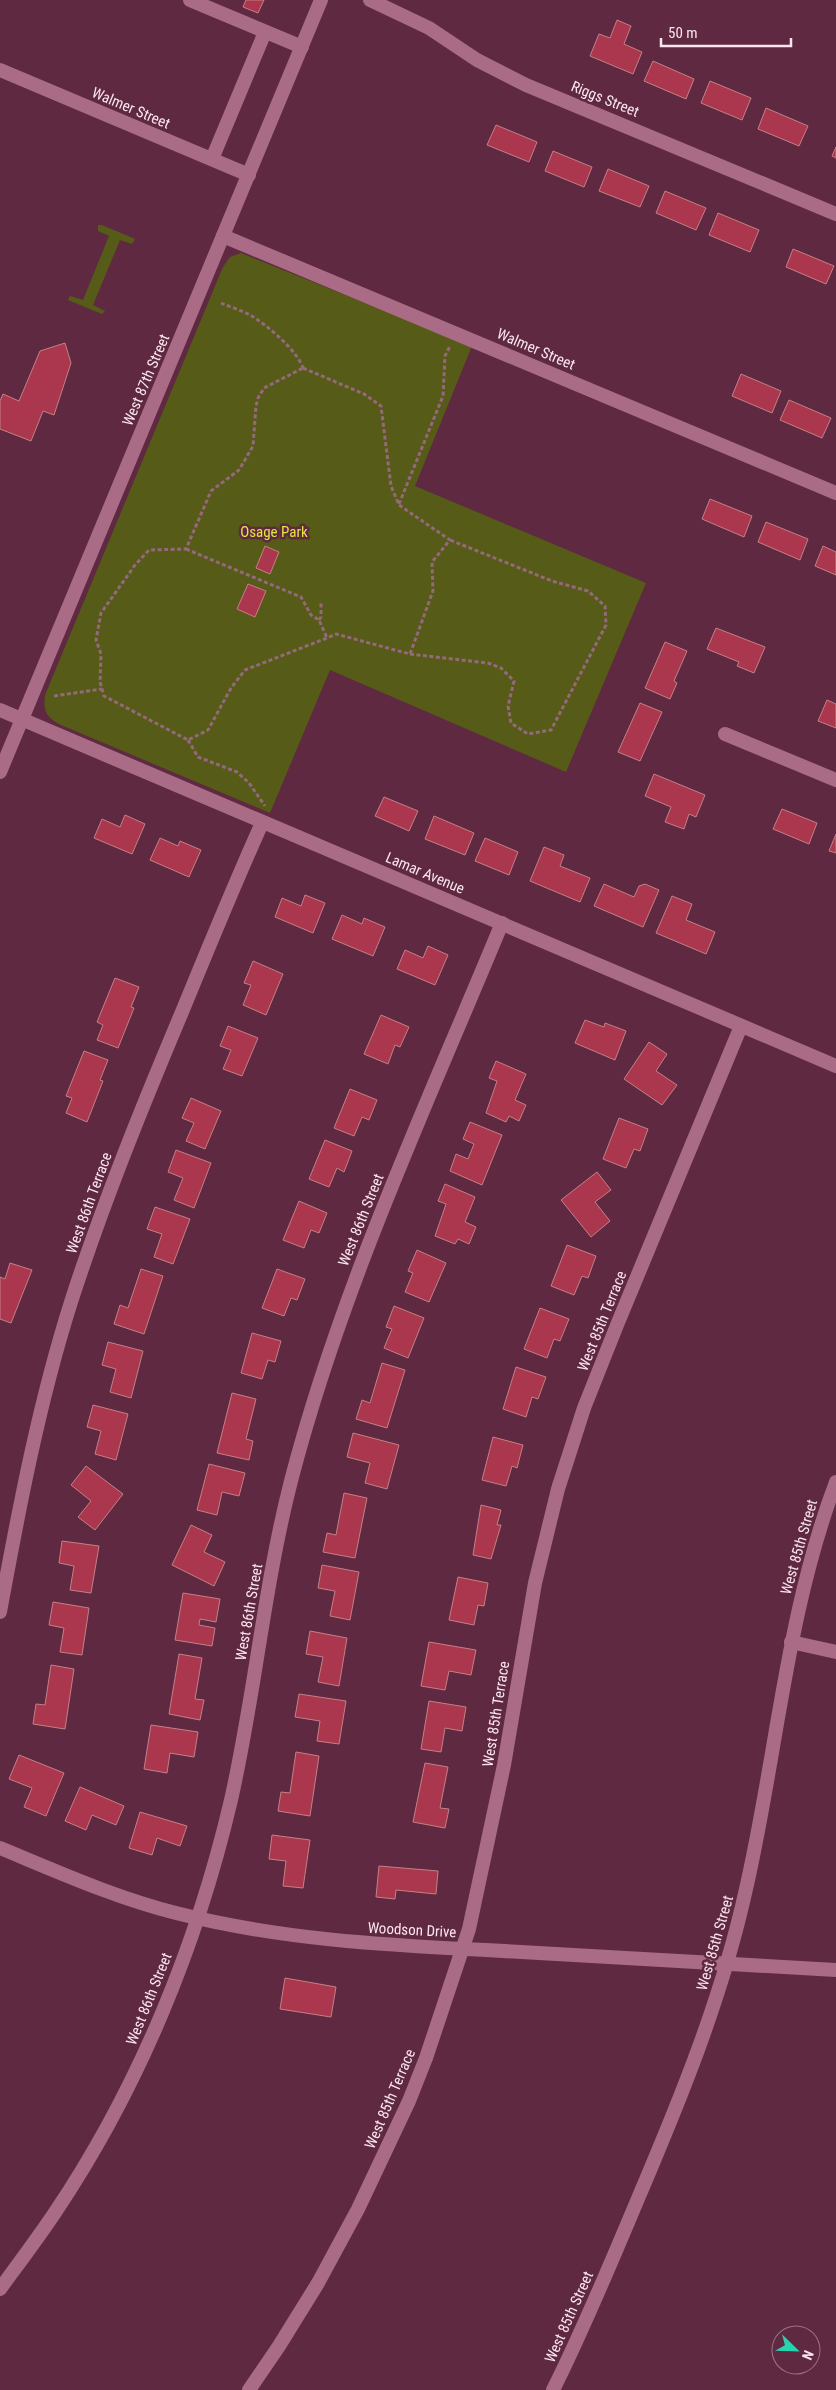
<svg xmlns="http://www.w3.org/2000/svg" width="836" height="2390" viewBox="0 0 836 2390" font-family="'Roboto Condensed',sans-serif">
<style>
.green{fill:#565b17}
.building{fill:#aa374d;stroke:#c48087}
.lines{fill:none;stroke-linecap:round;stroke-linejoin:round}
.path{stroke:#94697c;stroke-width:3;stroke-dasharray:4 2.5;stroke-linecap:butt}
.minor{stroke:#a96b85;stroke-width:14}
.tertiary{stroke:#a96b85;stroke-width:14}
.labels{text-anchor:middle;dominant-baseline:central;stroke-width:5;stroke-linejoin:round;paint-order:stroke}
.street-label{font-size:15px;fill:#fbe5ed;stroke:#5f2942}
.park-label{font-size:15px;fill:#dee841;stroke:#5f2942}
</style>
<rect width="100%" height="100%" fill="#5f2942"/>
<!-- green -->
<g class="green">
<path d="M98 225H102L135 239 132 244 120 240 93 305 105 311 102 314 68 300 70 296 83 300 109 236 98 231Z"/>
<path d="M241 253 472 346 415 486 646 583 566 772 330 670 270 813 61 725C46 717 43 711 45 695L223 267 230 257Z"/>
</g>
<!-- building -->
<g class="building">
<path d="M246 0H264L258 13 243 7Z"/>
<path d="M617 20 631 26 624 44 642 52 633 74 590 56 599 34 610 38Z"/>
<path d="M653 61 694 79 686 99 644 81Z"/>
<path d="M710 81 751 98 742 120 701 103Z"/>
<path d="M766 108 808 126 799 146 758 129Z"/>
<path d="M496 125 537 142 529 162 487 145Z"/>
<path d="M836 147V158L832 156Z"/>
<path d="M553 151 592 167 584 187 545 171Z"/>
<path d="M608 169 649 186 640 207 599 191Z"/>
<path d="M665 191 706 208 696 230 656 213Z"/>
<path d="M718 213 759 230 750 252 709 235Z"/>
<path d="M793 249 834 266 826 284 786 267Z"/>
<path d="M65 343 71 363 54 415 43 411 31 441 0 429V401L3 394 19 401 40 351Z"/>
<path d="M741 374 781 391 772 413 732 396Z"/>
<path d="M789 400 831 418 822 438 780 420Z"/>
<path d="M710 499 752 516 744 537 702 519Z"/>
<path d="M766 522 808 539 800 560 758 542Z"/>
<path d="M265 546 279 552 270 574 256 568Z"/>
<path d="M823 546 836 552V575L815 566Z"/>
<path d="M248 584 266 591 255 617 237 609Z"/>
<path d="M716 628 765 647 754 673 737 666 739 662 707 649Z"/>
<path d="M665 642 687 651 674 681 677 683 670 699 645 688Z"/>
<path d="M827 700 836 704V728L818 721Z"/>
<path d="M640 703 662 712 640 761 618 752Z"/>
<path d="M654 774 705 795 696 817 689 814 684 829 665 822 671 807 645 796Z"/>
<path d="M384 797 418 811 409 831 375 816Z"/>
<path d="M782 809 817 823 809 844 773 829Z"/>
<path d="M125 815 145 824 132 854 94 838 102 819 120 827Z"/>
<path d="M434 816 474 833 465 855 425 839Z"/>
<path d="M836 834V853L829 851Z"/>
<path d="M160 838 178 846 180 841 201 850 189 877 150 860Z"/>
<path d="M485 838 518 852 509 875 475 861Z"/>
<path d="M544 847 564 855 560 866 590 878 580 902 530 881Z"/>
<path d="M604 884 634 897 639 886 645 884 659 890 643 927 594 906Z"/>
<path d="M305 895 325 903 313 933 275 917 282 898 301 906Z"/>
<path d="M672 896 692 904 686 920 715 932 706 954 656 933Z"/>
<path d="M342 915 362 924 364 918 385 927 373 956 332 939Z"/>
<path d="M428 946 448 955 435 985 397 969 405 950 423 958Z"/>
<path d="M253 961 283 974 266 1015 243 1005 251 985 244 983Z"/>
<path d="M115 978 139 987 131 1007 134 1008 118 1048 97 1040 103 1025 97 1022Z"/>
<path d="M381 1015 409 1027 400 1047 395 1045 388 1064 364 1054Z"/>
<path d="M585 1020 604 1027 605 1023 626 1031 615 1060 575 1043Z"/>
<path d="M228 1026 258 1038 242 1076 223 1069 231 1050 220 1046Z"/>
<path d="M649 1042 667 1054 656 1071 677 1085 662 1105 624 1079Z"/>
<path d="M84 1051 108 1060 100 1080 103 1081 87 1122 66 1113 72 1098 66 1096Z"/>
<path d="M496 1061 526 1074 515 1100 526 1105 519 1121 509 1116 506 1122 486 1113 497 1081 489 1078Z"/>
<path d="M350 1089 377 1100 369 1120 362 1117 354 1136 334 1128Z"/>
<path d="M191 1098 221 1111 205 1149 186 1141 194 1123 182 1118Z"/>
<path d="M619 1118 648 1129 640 1151 634 1149 626 1168 603 1159Z"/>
<path d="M470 1122 502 1135 482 1185 450 1171 456 1154 468 1159 474 1144 463 1139Z"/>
<path d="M325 1140 352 1151 344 1172 337 1168 329 1187 309 1179Z"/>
<path d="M176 1150 211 1163 194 1208 174 1200 183 1178 168 1172Z"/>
<path d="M597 1172 611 1190 595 1202 610 1221 591 1237 561 1200Z"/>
<path d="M445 1184 475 1197 465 1222 476 1227 469 1244 458 1239 455 1244 435 1236 446 1204 438 1201Z"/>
<path d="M299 1201 327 1213 319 1233 311 1230 304 1248 283 1240Z"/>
<path d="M155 1207 190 1219 173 1264 154 1257 162 1234 147 1229Z"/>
<path d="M567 1245 596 1256 588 1278 582 1276 574 1295 551 1286Z"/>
<path d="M417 1250 446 1263 429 1302 405 1292 413 1273 408 1271Z"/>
<path d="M10 1263 32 1270 11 1323 0 1319V1277L5 1279Z"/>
<path d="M141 1269 163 1276 144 1334 114 1324 120 1305 128 1308Z"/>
<path d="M277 1269 305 1279 297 1300 291 1298 284 1316 262 1308Z"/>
<path d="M394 1306 424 1318 408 1358 384 1348 392 1329 386 1327Z"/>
<path d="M540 1308 569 1319 560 1341 554 1339 547 1358 524 1349Z"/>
<path d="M252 1333 281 1341 275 1362 268 1360 262 1379 241 1373Z"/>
<path d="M108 1342 143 1351 131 1398 110 1392 116 1369 102 1365Z"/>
<path d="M382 1363 405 1370 387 1428 356 1419 362 1400 370 1403Z"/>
<path d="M516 1367 546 1377 538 1399 532 1397 526 1417 503 1409Z"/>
<path d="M232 1393 256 1399 246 1439 253 1441 249 1460 217 1453Z"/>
<path d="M93 1405 128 1414 116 1460 95 1454 101 1431 87 1427Z"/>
<path d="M353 1433 399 1445 387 1489 365 1483 370 1463 347 1457Z"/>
<path d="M493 1437 523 1445 517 1468 512 1466 506 1486 482 1480Z"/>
<path d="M209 1464 245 1473 239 1496 222 1492 217 1515 197 1510Z"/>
<path d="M86 1466 123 1494 95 1530 78 1517 91 1501 71 1485Z"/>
<path d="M344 1493 367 1498 355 1558 323 1552 327 1533 336 1535Z"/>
<path d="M481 1505 501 1510 497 1525H501L491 1559 473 1555Z"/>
<path d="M191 1525 212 1535 204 1552 225 1562 214 1586 172 1565Z"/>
<path d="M62 1541 99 1546 91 1593 70 1590 74 1566 59 1563Z"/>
<path d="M322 1565 359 1572 350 1620 330 1616 335 1591 318 1588Z"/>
<path d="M458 1577 488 1583 484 1606 478 1605 474 1625 449 1620Z"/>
<path d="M183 1593 220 1599 216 1622 200 1619 199 1625 215 1628 212 1646 175 1640Z"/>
<path d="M53 1602 89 1608 82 1655 60 1652 64 1628 49 1625Z"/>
<path d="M310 1631 347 1638 339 1686 318 1682 323 1657 306 1654Z"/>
<path d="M429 1642 476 1650 471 1675 449 1671 445 1690 421 1686Z"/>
<path d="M179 1654 202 1658 195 1699 204 1700 200 1720 169 1714Z"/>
<path d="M51 1665 74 1669 65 1729 33 1724 36 1704 45 1705Z"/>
<path d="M299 1694 346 1701 339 1744 317 1741 320 1721 295 1717Z"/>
<path d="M429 1701 466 1707 462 1731 445 1728 441 1752 421 1749Z"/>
<path d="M151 1725 198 1732 194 1757 170 1753 167 1773 144 1769Z"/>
<path d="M296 1752 319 1756 310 1816 278 1811 281 1792 290 1793Z"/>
<path d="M19 1755 64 1773 46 1816 24 1807 32 1788 9 1779Z"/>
<path d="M425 1763 448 1767 440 1808 449 1809 445 1828 413 1822Z"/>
<path d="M80 1787 124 1806 116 1825 92 1815 86 1830 65 1821Z"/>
<path d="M140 1812 187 1826 180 1846 157 1838 152 1855 129 1848Z"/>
<path d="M272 1835 310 1840 303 1888 283 1886 286 1861 269 1859Z"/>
<path d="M379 1866 438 1871 436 1894 396 1890 395 1899 376 1897Z"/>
<path d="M285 1978 336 1987 331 2017 280 2009Z"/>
</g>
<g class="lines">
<!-- path -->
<g class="path">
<path d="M221 303C230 307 241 310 250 315 267 325 297 350 303 368"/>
<path d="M303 368 364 394 381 406 391 486 399 505 450 540 432 562 433 591 410 654 336 634 327 638 245 670 231 688 208 730 188 740 104 696 100 682 101 654 96 640 101 613 135 565 149 550 186 549 211 491 239 470 253 446 256 406 258 398 264 388Z"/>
<path d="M399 504 443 396 445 356 450 346"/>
<path d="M186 549 301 597 311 615 319 620 327 638"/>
<path d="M319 620 321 617V603"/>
<path d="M410 654 488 663 501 668 514 681 508 706 511 723 528 734 551 730 606 625 605 606 588 591 552 581 450 540"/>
<path d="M54 696 102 689"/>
<path d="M188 740 198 757 237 772 249 783 265 806"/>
</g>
<!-- minor -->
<g class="minor">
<path d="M190 0 302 47"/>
<path d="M370 0 429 28 477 60 526 85 836 214"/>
<path d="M0 70 249 175"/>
<path d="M212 159 265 32"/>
<path d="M223 236 836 493"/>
<path d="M725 734 836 780"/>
<path d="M0 1612C19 1508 39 1403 71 1302 103 1203 142 1107 182 1012 208 949 234 885 262 823"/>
<path d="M791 1642 836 1652"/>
<path d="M0 1848C58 1872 116 1898 176 1913 278 1939 381 1945 486 1950 603 1957 719 1963 836 1970"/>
<path d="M0 2289C19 2263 38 2238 56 2211 139 2087 197 1945 231 1800 255 1694 264 1586 291 1481 341 1288 426 1107 502 923"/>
<path d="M249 2390 279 2346 318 2283 358 2209 409 2101 426 2058 469 1929 504 1765 535 1583 558 1489 584 1408 617 1325 741 1026"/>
<path d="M553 2390C584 2328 610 2265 637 2201 680 2100 722 1998 746 1889 777 1754 786 1614 836 1482"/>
</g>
<!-- tertiary -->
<g class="tertiary">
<path d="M0 710 836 1066"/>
<path d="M0 772 321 0"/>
</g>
</g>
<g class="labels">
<!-- street labels -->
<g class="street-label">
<text transform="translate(605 99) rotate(22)">Riggs Street</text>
<text transform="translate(131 108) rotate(23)">Walmer Street</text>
<text transform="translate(536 349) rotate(23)">Walmer Street</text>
<text transform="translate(146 380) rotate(-67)">West 87th Street</text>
<text transform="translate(425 873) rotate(23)">Lamar Avenue</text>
<text transform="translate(89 1203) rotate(-70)">West 86th Terrace</text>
<text transform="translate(361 1220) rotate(-68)">West 86th Street</text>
<text transform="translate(602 1321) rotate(-68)">West 85th Terrace</text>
<text transform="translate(799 1547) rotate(-74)">West 85th Street</text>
<text transform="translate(249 1612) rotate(-80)">West 86th Street</text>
<text transform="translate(496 1714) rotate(-81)">West 85th Terrace</text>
<text transform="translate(412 1930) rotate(3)">Woodson Drive</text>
<text transform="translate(715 1943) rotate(-74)">West 85th Street</text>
<text transform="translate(149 1999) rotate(-68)">West 86th Street</text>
<text transform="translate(390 2099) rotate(-67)">West 85th Terrace</text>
<text transform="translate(569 2317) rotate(-66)">West 85th Street</text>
</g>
<!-- park labels -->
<g class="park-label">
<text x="274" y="532">Osage Park</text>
</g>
</g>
<!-- north arrow -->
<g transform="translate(796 2350) rotate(113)"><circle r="24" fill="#5f2942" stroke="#9d7486"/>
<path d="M0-4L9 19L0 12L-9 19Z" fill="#24d5ae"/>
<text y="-8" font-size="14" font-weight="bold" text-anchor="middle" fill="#fbe5ed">N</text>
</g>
<!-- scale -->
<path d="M661 38v8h130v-8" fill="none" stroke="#fbe5ed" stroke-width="2.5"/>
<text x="668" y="38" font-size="15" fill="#fbe5ed" stroke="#5f2942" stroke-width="4" paint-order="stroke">50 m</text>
</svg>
